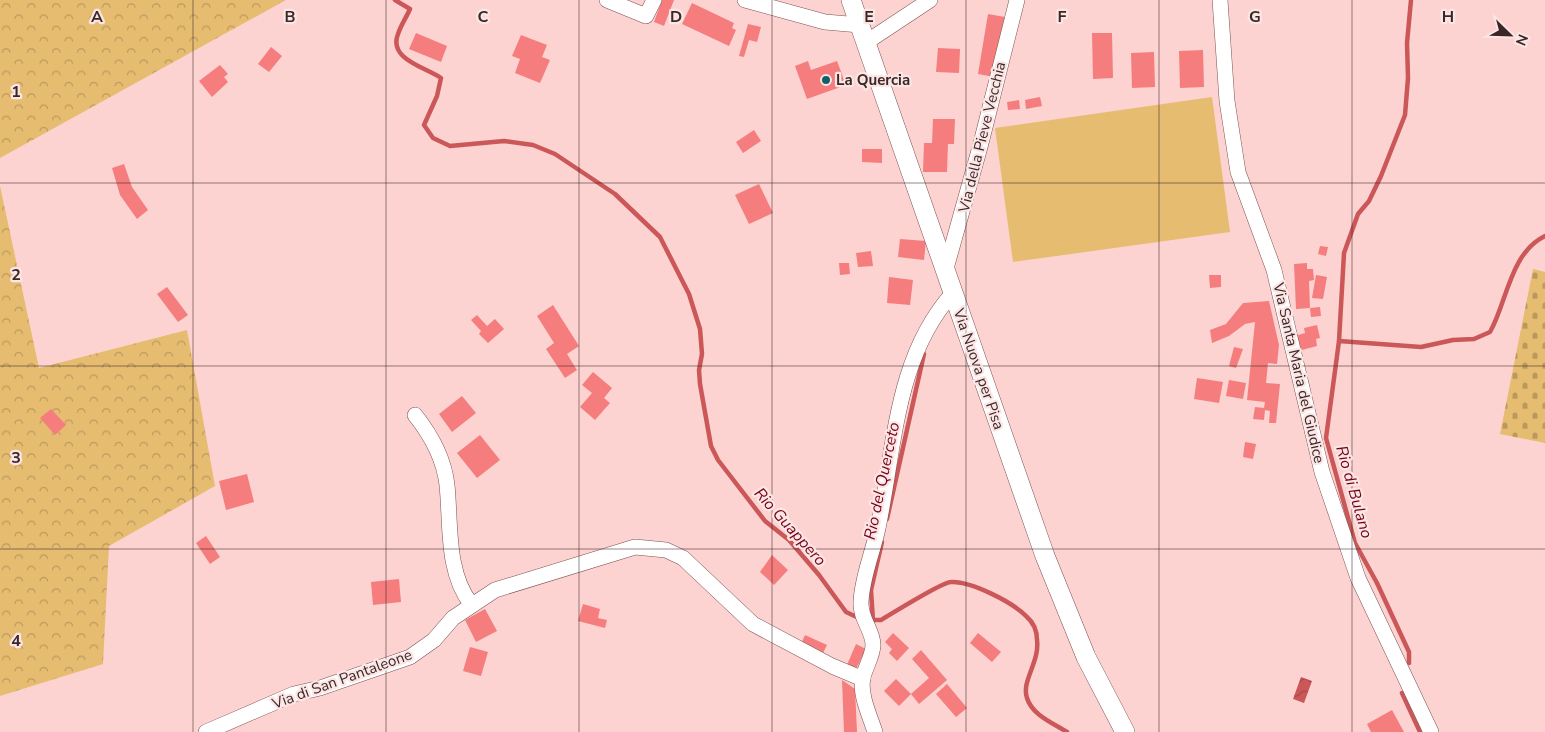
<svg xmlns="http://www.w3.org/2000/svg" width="1545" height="732" viewBox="0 0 1545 732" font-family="'Nunito Sans',sans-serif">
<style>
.grass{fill:#e6bc71}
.forest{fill:url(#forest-crowns)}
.cemetery{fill:url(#cemetery-stones)}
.water{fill:url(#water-waves)}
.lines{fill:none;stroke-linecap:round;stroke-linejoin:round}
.stream{stroke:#cb5759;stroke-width:4.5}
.building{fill:#f57d7d}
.minor-casing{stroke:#7d5150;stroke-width:16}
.major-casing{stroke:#7d5150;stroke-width:20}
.minor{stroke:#fff;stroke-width:15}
.major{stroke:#fff;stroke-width:19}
.grid{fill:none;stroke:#3a2726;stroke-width:1;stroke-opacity:0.55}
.poi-dot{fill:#106166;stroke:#fbe6e5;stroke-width:2}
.labels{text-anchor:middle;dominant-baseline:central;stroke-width:4.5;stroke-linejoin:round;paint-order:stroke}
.poi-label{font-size:15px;font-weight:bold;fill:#3a2726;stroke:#fbe6e5;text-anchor:start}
.street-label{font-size:15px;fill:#3a2726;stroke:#fbe6e5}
.water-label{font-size:16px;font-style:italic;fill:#760218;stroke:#fbe6e5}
.grid-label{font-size:16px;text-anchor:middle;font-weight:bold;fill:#3a2726;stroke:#fbe6e5;stroke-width:4.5;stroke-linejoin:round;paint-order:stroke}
</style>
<defs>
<pattern id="forest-crowns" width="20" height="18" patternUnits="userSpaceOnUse" patternTransform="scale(1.25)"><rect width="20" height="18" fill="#e6bc71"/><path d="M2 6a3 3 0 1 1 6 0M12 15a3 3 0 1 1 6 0" fill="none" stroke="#bb995d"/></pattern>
<pattern id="cemetery-stones" width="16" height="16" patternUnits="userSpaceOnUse" patternTransform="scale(1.25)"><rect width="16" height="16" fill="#e6bc71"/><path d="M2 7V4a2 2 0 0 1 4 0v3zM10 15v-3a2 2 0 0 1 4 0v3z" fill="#bb995d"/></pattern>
<pattern id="water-waves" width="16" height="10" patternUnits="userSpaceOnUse" patternTransform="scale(1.25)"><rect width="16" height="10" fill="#cb5759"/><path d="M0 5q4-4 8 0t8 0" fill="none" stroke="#a64849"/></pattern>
</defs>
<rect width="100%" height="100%" fill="#fcd3d1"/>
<!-- grass -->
<path class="grass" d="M1212 97 1230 232 1013 262 995 128Z"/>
<!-- forest -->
<g class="forest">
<path d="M0 0H286L0 158Z"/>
<path d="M0 186 39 368 187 330 215 486 109 546 103 664 0 696Z"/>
</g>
<!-- cemetery -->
<path class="cemetery" d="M1533 269 1545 272V443L1500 434Z"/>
<!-- water -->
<path class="water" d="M1301 677 1312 681 1304 703 1293 699Z"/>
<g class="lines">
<!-- stream -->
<g class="stream">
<path d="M395 0 410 9C406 18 401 25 398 34 388 59 425 67 441 78L437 96 424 125 433 138 450 146 504 141 533 145 555 154 615 194 660 237 689 294 700 329 702 354 699 370 700 384 711 446 718 460 765 521 789 540 819 575 846 612 861 619"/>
<path d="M1339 341 1421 347 1453 340 1474 339 1490 332C1507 302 1510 253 1545 236"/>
<path d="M887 519 924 354"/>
<path d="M868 620H881C893 613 942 582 951 582 971 581 1012 602 1026 616 1033 622 1037 631 1037 640 1040 662 1021 681 1027 698 1032 715 1053 723 1067 732"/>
<path d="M873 621 871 590 882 542"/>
<path d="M1409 663V652L1377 583 1355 543 1326 438 1339 341 1344 253 1358 214 1369 201 1381 176 1405 115 1408 78 1407 43 1411 0"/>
<path d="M1402 693 1420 732"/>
</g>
</g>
<!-- building -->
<g class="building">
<path d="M662 0H674L664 26 654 22Z"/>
<path d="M692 3 734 23 732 28 736 30 729 46 682 24Z"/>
<path d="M988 14 1005 17 994 77 978 74Z"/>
<path d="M748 24 761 27 757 42 749 40 744 57 739 56Z"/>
<path d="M416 33 447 46 441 62 409 49Z"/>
<path d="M1092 33H1112L1113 78 1093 79Z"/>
<path d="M521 35 547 45 542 57 550 60 540 83 515 73 520 59 512 56Z"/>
<path d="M271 47 282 56 269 72 258 64Z"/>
<path d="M938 48 960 49 959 73 936 72Z"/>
<path d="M1203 50 1204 87 1180 88 1179 51Z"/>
<path d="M1154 52 1155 87 1132 88 1131 53Z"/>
<path d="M808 61 811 70 837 61 846 85 807 99 795 66Z"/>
<path d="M220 65 228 74 224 77 228 82 212 97 199 81Z"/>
<path d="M1040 97 1042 106 1026 109 1025 100Z"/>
<path d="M1019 100 1020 109 1008 110 1007 102Z"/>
<path d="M933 119H955L954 144H948L947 172H923L924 143H932Z"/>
<path d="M754 130 761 141 743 153 736 142Z"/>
<path d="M862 149H882V163L862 162Z"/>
<path d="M124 164 132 187 148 210 137 219 120 195 112 168Z"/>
<path d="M759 184 773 213 749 224 735 195Z"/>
<path d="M900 239 926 241 924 260 898 257Z"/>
<path d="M1320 246 1328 247 1326 256 1318 254Z"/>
<path d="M871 251 873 266 858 267 856 253Z"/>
<path d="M839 263H849L850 274 840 275Z"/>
<path d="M1307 263V269H1313L1314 280 1309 281 1310 308 1296 309 1294 264Z"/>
<path d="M1209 275H1221V287L1210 288Z"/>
<path d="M1316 275 1327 277 1323 299 1312 298Z"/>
<path d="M889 277 913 280 910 305 887 303Z"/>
<path d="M167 287 188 315 178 322 157 294Z"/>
<path d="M1269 301 1279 345 1277 364 1268 363 1266 383 1280 384 1276 423H1269L1270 411 1265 410 1264 420 1253 419 1255 407 1264 408 1265 402 1247 400 1255 322 1245 324 1229 336 1212 343 1210 330 1226 324 1243 303Z"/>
<path d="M553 305 579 346 567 354 577 370 565 378 546 349 554 343 537 316Z"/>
<path d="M1320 307 1321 316 1311 317 1310 308Z"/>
<path d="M477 315 487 326 495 319 504 329 488 343 479 334 481 331 471 320Z"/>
<path d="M1317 325 1320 338 1316 339 1317 346 1298 351 1295 336 1305 333 1304 328Z"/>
<path d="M1234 347 1243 349 1236 368 1229 366Z"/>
<path d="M593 372 612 388 604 398 610 403 595 420 580 407 592 393 582 385Z"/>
<path d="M1197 378 1223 382 1219 403 1194 399Z"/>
<path d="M1229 380 1246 383 1243 399 1226 396Z"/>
<path d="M462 396 476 413 452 432 439 414Z"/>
<path d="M51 409 66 425 55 435 40 418Z"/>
<path d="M480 435 500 460 477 478 457 453Z"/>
<path d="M1245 442 1256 444 1253 459 1243 457Z"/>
<path d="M247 474 254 502 226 510 219 481Z"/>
<path d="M206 536 220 557 210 564 196 543Z"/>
<path d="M772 555 788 570 774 585 760 572Z"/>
<path d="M399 579 401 602 373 605 371 582Z"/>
<path d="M583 604 600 609 598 618 607 620 605 628 578 621Z"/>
<path d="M485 609 497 631 476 642 465 620Z"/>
<path d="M893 633 909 648 897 661 889 653 892 649 885 642Z"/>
<path d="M978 633 1001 652 992 662 970 643Z"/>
<path d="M805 635 827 645 823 653 801 644Z"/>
<path d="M856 644 866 649 855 671 846 667Z"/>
<path d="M470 647 488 652 481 676 463 671Z"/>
<path d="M921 650 947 680 919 704 911 694 929 678 912 659Z"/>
<path d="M896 679 911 694 899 706 884 691Z"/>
<path d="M842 680 855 689 857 732H844Z"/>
<path d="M947 684 967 708 956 717 936 694Z"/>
<path d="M1392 710 1404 732H1371L1367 724Z"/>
</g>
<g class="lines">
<!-- minor casing -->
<g class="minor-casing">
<g id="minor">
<path d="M607 0 646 16 654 0"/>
<path d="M745 0 825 22 860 25"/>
<path d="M1220 0 1227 101 1238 172 1274 270 1322 472 1358 578 1431 732"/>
<path d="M865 43 930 0"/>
<path d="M945 272 980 147 1017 0"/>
<path d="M415 415C431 435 444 459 447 485 451 524 446 572 471 604"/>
<path d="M206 732 294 694 320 688 410 657 434 640 453 618 495 590 635 547 666 550 683 558 753 624 832 666 863 679"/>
<path d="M875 732C870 716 859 694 863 677 866 666 873 655 873 645 873 630 860 619 861 602 862 577 873 552 878 528 895 448 895 357 953 293"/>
</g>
</g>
<!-- major casing -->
<g class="major-casing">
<path id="major" d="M851 0 1045 556 1086 657 1125 732"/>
</g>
<!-- minor -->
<use href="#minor" class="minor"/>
<!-- major -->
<use href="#major" class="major"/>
</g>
<!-- grid -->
<path class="grid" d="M193 0V732M386 0V732M579 0V732M772 0V732M966 0V732M1159 0V732M1352 0V732M0 183H1545M0 366H1545M0 549H1545"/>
<!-- markers -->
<circle class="poi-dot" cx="826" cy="80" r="5"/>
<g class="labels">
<!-- poi labels -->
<g class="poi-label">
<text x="836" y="80">La Quercia</text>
</g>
<!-- street labels -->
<g class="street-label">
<text transform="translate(982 137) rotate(-76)">Via della Pieve Vecchia</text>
<text transform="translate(979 369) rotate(71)">Via Nuova per Pisa</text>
<text transform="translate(1299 373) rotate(77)">Via Santa Maria del Giudice</text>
<text transform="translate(342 679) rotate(-20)">Via di San Pantaleone</text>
</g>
<!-- water labels -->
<g class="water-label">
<text transform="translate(882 481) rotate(-78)">Rio del Querceto</text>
<text transform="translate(1354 492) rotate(74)">Rio di Bulano</text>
<text transform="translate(790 527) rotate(48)">Rio Guappero</text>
</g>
</g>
<g class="grid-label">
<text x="97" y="22">A</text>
<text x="290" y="22">B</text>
<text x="483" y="22">C</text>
<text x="676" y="22">D</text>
<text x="869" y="22">E</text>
<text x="1062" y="22">F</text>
<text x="1255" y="22">G</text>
<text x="1448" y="22">H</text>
<text x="16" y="97">1</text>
<text x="16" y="280">2</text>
<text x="16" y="463">3</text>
<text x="16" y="646">4</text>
</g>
<!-- north arrow -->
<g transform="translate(1510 35) rotate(113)" stroke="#fbe6e5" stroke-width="4" paint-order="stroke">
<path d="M0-4L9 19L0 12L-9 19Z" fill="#3a2726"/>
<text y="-8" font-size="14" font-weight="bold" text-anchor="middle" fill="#3a2726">N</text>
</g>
</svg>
